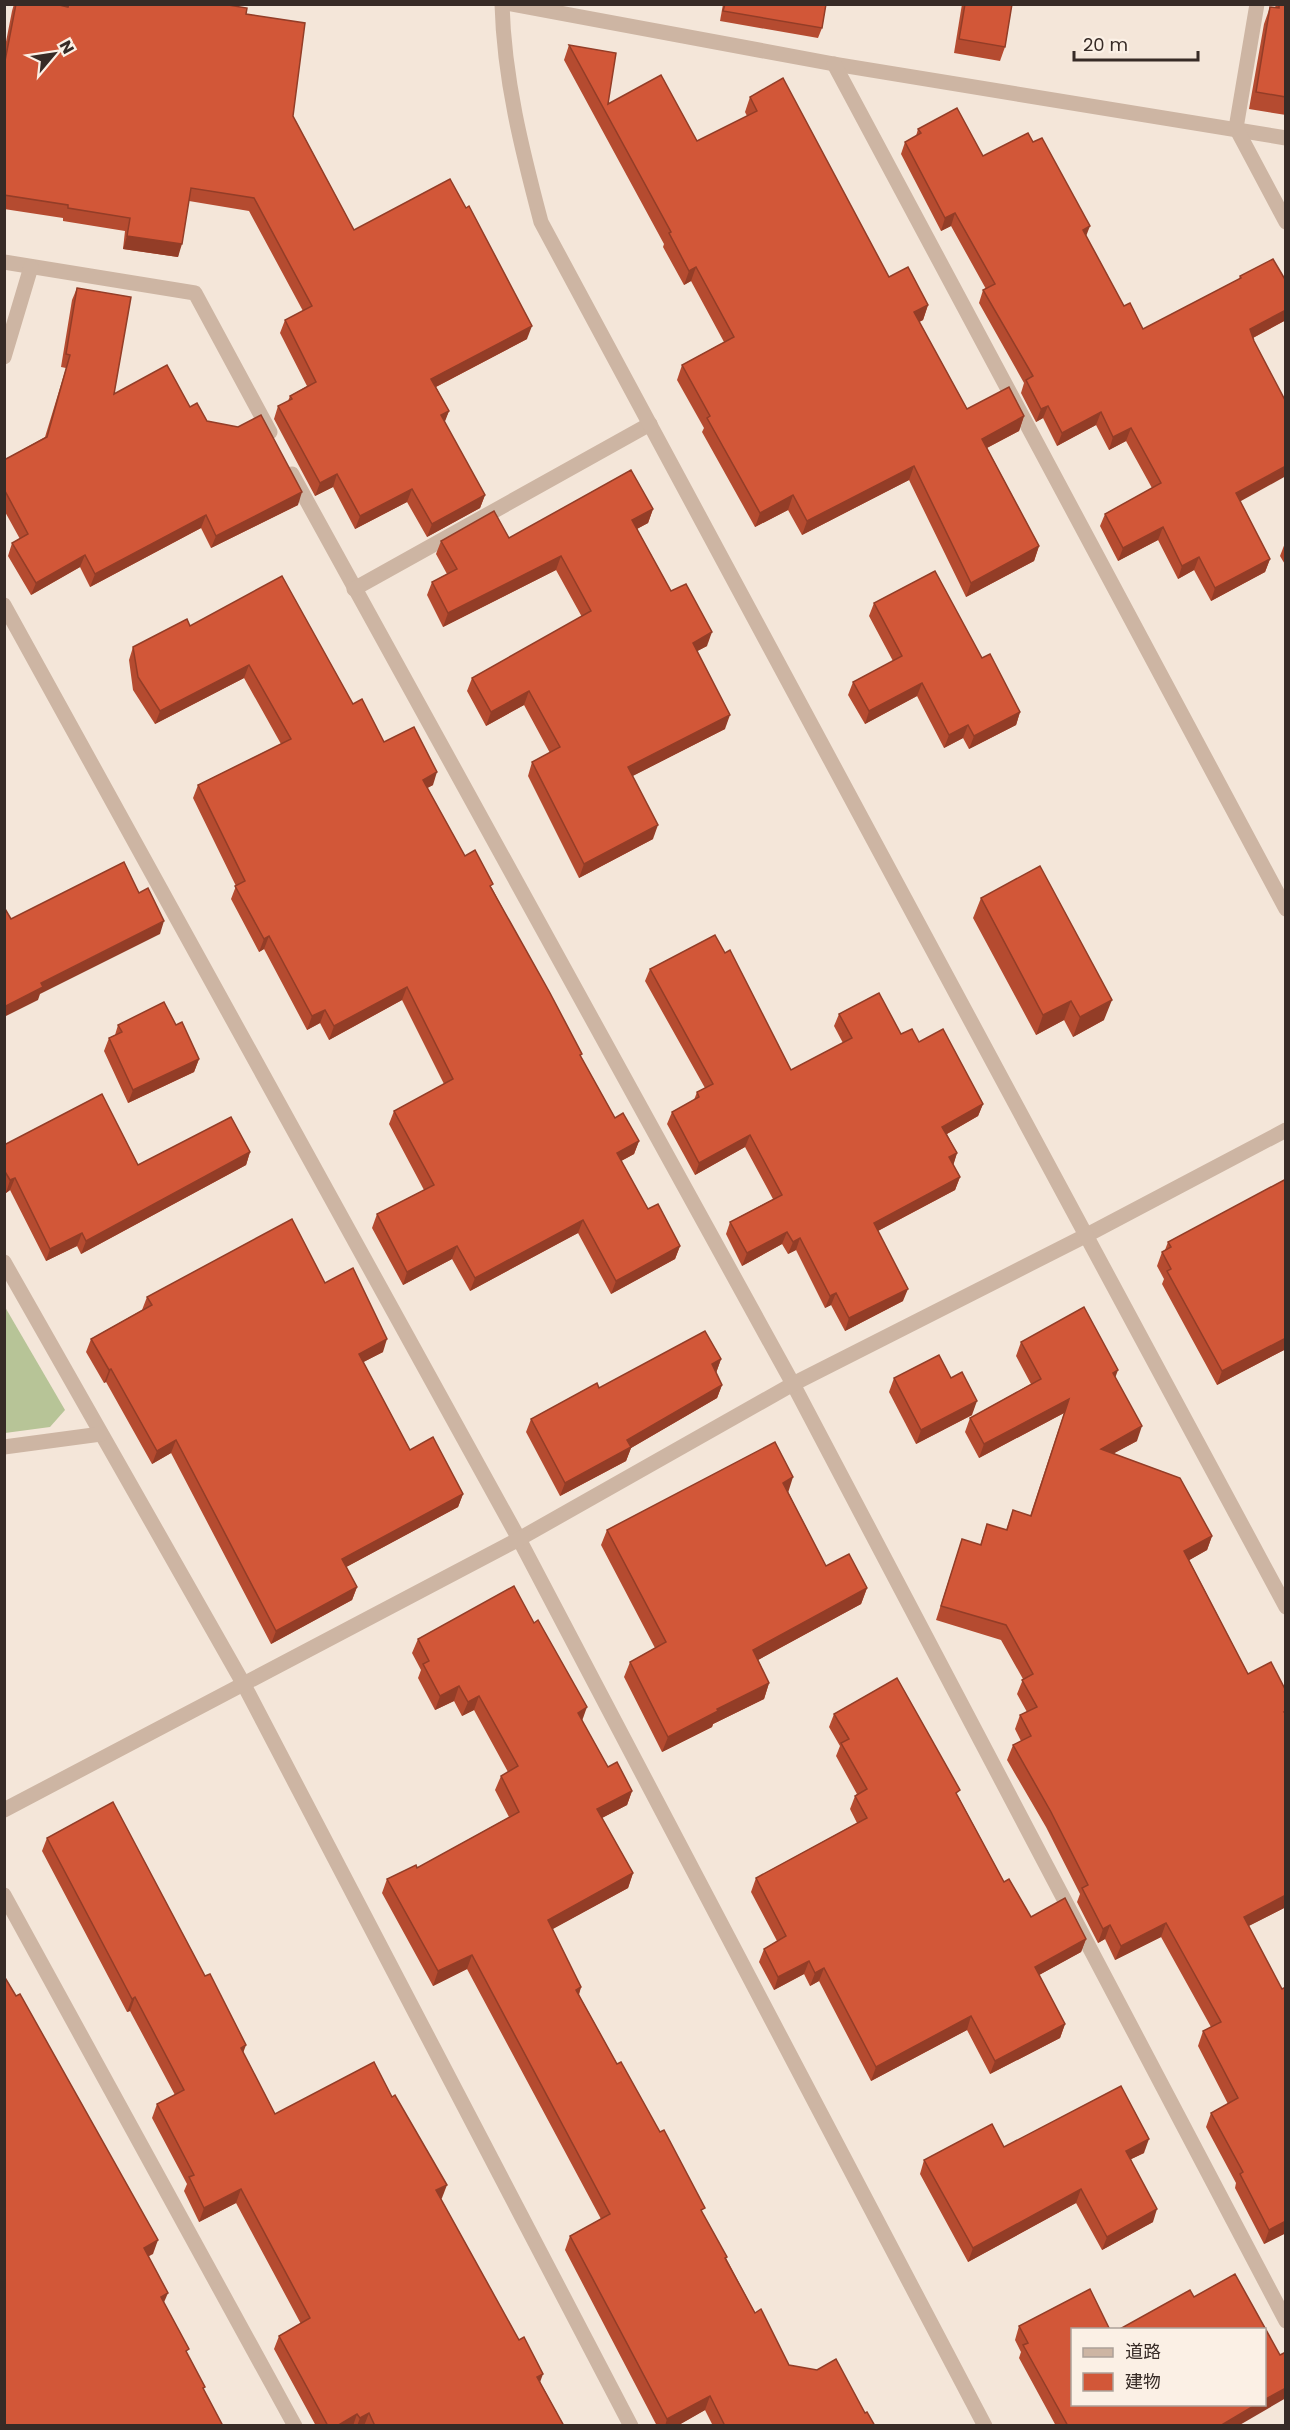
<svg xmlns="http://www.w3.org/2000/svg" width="1290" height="2430" viewBox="0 0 1290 2430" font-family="Poppins,'Noto Sans JP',sans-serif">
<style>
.green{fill:#b7c497}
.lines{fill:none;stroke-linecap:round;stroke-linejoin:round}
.minor{stroke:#cdb5a3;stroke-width:15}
.tertiary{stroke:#cdb5a3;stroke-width:15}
.wall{fill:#b54b30}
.shaded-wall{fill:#933d27}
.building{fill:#d25738;stroke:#933d27;stroke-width:1.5}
</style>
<rect width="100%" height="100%" fill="#f4e6d9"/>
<!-- green -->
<path class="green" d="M5 1307 65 1410 50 1427 5 1433Z"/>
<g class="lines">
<!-- minor -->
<g class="minor">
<path d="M511 4 834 64 1286 138"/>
<path d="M1257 4 1236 128 1286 222"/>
<path d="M834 64 1286 909"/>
<path d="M4 262 195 293 270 432"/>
<path d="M4 357 31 267"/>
<path d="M292 474 793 1384 1286 2321"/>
<path d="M354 589 650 424"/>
<path d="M4 605 519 1539 985 2426"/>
<path d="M4 1262 243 1683 631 2426"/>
<path d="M4 1447 101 1434"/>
<path d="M4 1810 519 1539 793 1384 1087 1235 1286 1130"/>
<path d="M4 1895 295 2426"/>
</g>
<!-- tertiary -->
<path class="tertiary" d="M502 4C504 79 522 150 541 222L1286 1607"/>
</g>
<!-- wall -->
<g class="wall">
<path d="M14 4H55L68 7V4H222L246 14 293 116 354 230 527 339 436 387 449 411 444 422 485 495 480 508 427 537 407 502 355 529 333 487 315 496 274 419 278 406 288 401 290 396 307 386 280 333 285 320 303 311 249 211 189 201 178 257 123 249 125 231 63 221V218L4 209V52L12 11Z"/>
<path d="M723 4H826L822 28 818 38 720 21Z"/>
<path d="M962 4H1012L1005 47 1000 61 954 53Z"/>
<path d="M1276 4H1286V115L1249 109 1264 24 1270 7 1275 8Z"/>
<path d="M569 45 608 104 697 141 747 116 745 112 750 97 889 277 928 305 923 320 919 322 967 409 1024 416 1019 431 987 448 1039 546 1034 561 966 597 909 480 802 535 788 510 755 527 702 432 704 428 677 380 682 365 724 342 691 281 684 285 663 247 664 244 564 60Z"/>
<path d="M918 129 983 156 1086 236 1124 306 1143 329 1239 279 1240 276 1286 320 1253 338 1240 501 1270 559 1265 572 1211 601 1194 570 1178 579 1158 540 1118 561 1100 526 1105 514 1152 488 1126 441 1109 450 1096 425 1057 446 1043 418 1036 422 1021 393 1024 383 979 303 983 290 986 289 951 226 941 231 901 154 905 142 916 136Z"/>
<path d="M77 288 114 394 190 407 207 421 298 505 211 548 201 528 90 587 80 567 31 595 8 556 12 543 20 539 4 510V460L45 437 66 368 61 367 72 300Z"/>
<path d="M653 509 648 523 637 529 671 591 707 646 697 651 725 729 632 776 653 839 579 878 528 776 532 762 550 753 524 705 486 726 467 691 472 678 582 617 556 570 443 627 427 595 432 582 447 574 436 554 441 541 509 538Z"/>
<path d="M1285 543H1286V566L1280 556Z"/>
<path d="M874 603 982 658 1020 712 1016 725 969 749 963 738 944 748 917 696 865 724 848 695 853 682 893 661 869 616Z"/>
<path d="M190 626 353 704 384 742 433 785 427 788 465 856 492 888 581 1057 615 1118 639 1141 634 1154 621 1161 648 1209 680 1246 675 1259 611 1294 578 1233 470 1291 452 1259 403 1285 372 1228 377 1214 424 1190 389 1124 394 1111 444 1084 402 1000 329 1040 320 1023 307 1030 264 949 259 952 231 899 236 886 193 798 198 785 281 744 244 678 155 724 133 690 129 660 133 647Z"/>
<path d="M981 898 1104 1020 1073 1037 1064 1020 1036 1035 973 918Z"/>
<path d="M725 953 791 1070 843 1043 834 1026 839 1014 901 1034 919 1042 983 1104 978 1116 947 1134 957 1153 953 1165 960 1177 955 1190 878 1231 903 1301 845 1331 831 1305 825 1308 796 1250 788 1254 782 1244 742 1266 726 1234 730 1222 773 1199 745 1147 695 1175 667 1124 672 1112 694 1100 697 1092 705 1088 645 981 650 969Z"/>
<path d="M118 1025H176L199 1059 194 1072 128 1103 104 1051 109 1038 115 1035Z"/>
<path d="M4 1145 138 1165 250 1152 246 1165 81 1254 77 1246 46 1261 10 1190 6 1193 4 1191Z"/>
<path d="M1286 1179V1349L1217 1385 1162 1284 1164 1279 1157 1266 1162 1252 1165 1250 1168 1242Z"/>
<path d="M325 1283 383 1352 363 1362 410 1450 463 1494 458 1507 346 1567 357 1587 352 1600 271 1644 171 1453 152 1464 106 1382 104 1383 86 1352 91 1339 142 1310 147 1297Z"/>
<path d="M1021 1342 1115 1378 1137 1441 1114 1453 1212 1536 1207 1550 1189 1560 1248 1674 1286 1691V1907L1248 1926 1286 2233 1264 2244 1235 2188 1236 2183 1206 2127 1211 2113 1228 2104 1198 2046 1203 2031 1211 2027 1161 1937 1115 1960 1105 1939 1098 1943 1077 1902 1080 1894 1046 1827 1007 1760 1013 1745 1021 1741 1015 1729 1020 1715 1027 1712 1017 1694 1023 1679 1001 1640 936 1620 962 1539 980 1545 987 1524 1006 1530 1013 1510 1030 1516 1064 1413 979 1458 965 1432 970 1418 1031 1384 1016 1356Z"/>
<path d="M721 1359 716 1373 722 1385 717 1398 631 1448 626 1461 560 1496 526 1432 531 1419 599 1388Z"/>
<path d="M894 1378H951L972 1415 916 1444 889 1392Z"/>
<path d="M788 1492 826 1566 867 1588 861 1604 758 1660 769 1683 764 1699 713 1724 712 1727 662 1752 624 1677 630 1662 655 1648 601 1545 607 1530Z"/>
<path d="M418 1639 582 1721 608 1767 632 1791 627 1805 602 1818 633 1873 628 1888 552 1929 581 1987 579 1995 617 2064 703 2214 755 2313 789 2365 865 2413 875 2426H713L705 2410 677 2426H657L565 2250 570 2236 601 2219 467 1969 433 1986 382 1893 387 1879 417 1868 509 1817 495 1790 501 1776 508 1772 474 1710 462 1716 454 1701 435 1710 418 1678 421 1670 412 1653Z"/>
<path d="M834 1714 958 1796 1004 1882 1031 1917 1086 1939 1081 1952 1039 1975 1065 2024 1060 2038 990 2074 967 2030 871 2081 819 1981 810 1986 804 1974 774 1990 759 1962 764 1949 777 1941 751 1892 756 1878 857 1823 850 1809 855 1796 857 1794 836 1756 840 1746 829 1727Z"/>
<path d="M47 1838 243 2053 275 2114 442 2198 441 2199 564 2426H316L274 2349 279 2336 301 2324 236 2203 199 2222 184 2191 187 2184 152 2118 157 2104 175 2095 130 2011 127 2012 42 1851Z"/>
<path d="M1004 2147 1144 2153 1131 2159 1153 2222 1102 2250 1076 2203 968 2262 920 2174 924 2160Z"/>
<path d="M1019 2326 1072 2330 1238 2426H1056L1019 2358 1021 2352 1015 2340Z"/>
</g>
<!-- shaded-wall -->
<g class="shaded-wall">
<path d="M955 213 951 226 941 231 945 218Z"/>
<path d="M1090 226 1085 239 1083 230Z"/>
<path d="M127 236 182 244 178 257 123 249Z"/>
<path d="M696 267 691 281 684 285 689 271Z"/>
<path d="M928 305 923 320 909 327 914 312Z"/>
<path d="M1286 310V320L1245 342 1250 329Z"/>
<path d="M532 326 527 339 426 392 431 379Z"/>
<path d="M1048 406 1043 418 1036 422 1041 409Z"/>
<path d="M449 411 444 424 441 415Z"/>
<path d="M1101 412 1096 425 1057 446 1062 433Z"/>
<path d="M1024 416 1019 431 977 453 982 439Z"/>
<path d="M1131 428 1126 441 1109 450 1113 437Z"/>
<path d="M914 466 909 480 802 535 807 521Z"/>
<path d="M1286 466V476L1232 506 1236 493Z"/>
<path d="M337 474 333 487 315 496 320 483Z"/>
<path d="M412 489 407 502 355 529 360 516Z"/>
<path d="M302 492 298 505 211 548 216 536Z"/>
<path d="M485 495 480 508 427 537 432 524Z"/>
<path d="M793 495 788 510 755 527 760 513Z"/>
<path d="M653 509 648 523 627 534 632 520Z"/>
<path d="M206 515 201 528 90 587 95 574Z"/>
<path d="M1163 527 1158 540 1118 561 1123 548Z"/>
<path d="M1039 546 1034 561 966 597 971 583Z"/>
<path d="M85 555 80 567 31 595 36 583Z"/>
<path d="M561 556 556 570 443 627 448 613Z"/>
<path d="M1199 557 1194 570 1178 579 1182 566Z"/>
<path d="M1270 559 1265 572 1211 601 1215 588Z"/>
<path d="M712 632 707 646 688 656 693 643Z"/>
<path d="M249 665 244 678 155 724 160 711Z"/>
<path d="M922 683 917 696 865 724 869 711Z"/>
<path d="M529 691 524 705 486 726 491 712Z"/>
<path d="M1020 712 1016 725 969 749 974 736Z"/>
<path d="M730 715 725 729 623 781 628 767Z"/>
<path d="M968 725 963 738 944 748 949 735Z"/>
<path d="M437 772 433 785 418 793 423 780Z"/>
<path d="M658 825 653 839 579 878 584 864Z"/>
<path d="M164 921 160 934 40 994 38 1000 4 1017V1007L41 983Z"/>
<path d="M269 936 264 949 259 952 264 939Z"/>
<path d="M407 987 402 1000 329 1040 334 1026Z"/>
<path d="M1112 1000 1104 1020 1073 1037 1080 1017Z"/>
<path d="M1071 1001 1064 1020 1036 1035 1043 1015Z"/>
<path d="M325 1010 320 1023 307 1030 312 1016Z"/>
<path d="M199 1059 194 1072 128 1103 133 1090Z"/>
<path d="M983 1104 978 1116 938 1139 942 1127Z"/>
<path d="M750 1135 745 1147 695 1175 699 1163Z"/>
<path d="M639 1141 634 1154 612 1166 617 1153Z"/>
<path d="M250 1152 246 1165 81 1254 86 1241Z"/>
<path d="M957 1153 953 1166 949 1157Z"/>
<path d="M960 1177 955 1190 870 1235 874 1223Z"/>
<path d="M15 1178 10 1190 6 1193 10 1180Z"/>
<path d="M583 1220 578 1233 470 1291 475 1278Z"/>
<path d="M787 1232 782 1244 742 1266 747 1253Z"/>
<path d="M82 1233 77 1246 46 1261 50 1249Z"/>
<path d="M800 1238 796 1250 788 1254 793 1242Z"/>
<path d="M457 1246 452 1259 403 1285 407 1272Z"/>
<path d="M680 1246 675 1259 611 1294 616 1281Z"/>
<path d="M908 1289 903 1301 845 1331 849 1318Z"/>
<path d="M836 1293 831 1305 825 1308 830 1296Z"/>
<path d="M1286 1338V1349L1217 1385 1222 1371Z"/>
<path d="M387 1339 383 1352 354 1367 359 1354Z"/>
<path d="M721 1359 716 1373 712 1364Z"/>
<path d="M111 1369 106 1382 104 1383 109 1370Z"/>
<path d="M1118 1370 1113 1384V1373Z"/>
<path d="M722 1385 717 1398 631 1448 626 1461 560 1496 565 1483 627 1440Z"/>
<path d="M1069 1399 1064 1413 979 1458 984 1444Z"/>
<path d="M977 1401 972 1415 916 1444 921 1430Z"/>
<path d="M1142 1426 1137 1441 1096 1463 1101 1449Z"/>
<path d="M176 1440 171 1453 152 1464 157 1451Z"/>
<path d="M793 1477 788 1493 783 1483Z"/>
<path d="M463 1494 458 1507 337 1572 342 1559Z"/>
<path d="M1212 1536 1207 1550 1179 1566 1184 1551Z"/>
<path d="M357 1587 352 1600 271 1644 276 1631Z"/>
<path d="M867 1588 861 1604 747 1666 753 1650Z"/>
<path d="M769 1683 764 1699 713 1724 712 1727 662 1752 668 1737 717 1709Z"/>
<path d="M459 1686 454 1701 435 1710 440 1696Z"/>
<path d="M479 1696 474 1710 462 1716 468 1702Z"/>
<path d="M587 1707 582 1721 578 1713Z"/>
<path d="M632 1791 627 1805 592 1823 597 1809Z"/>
<path d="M633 1873 628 1888 542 1935 548 1920Z"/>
<path d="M1286 1895V1907L1239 1931 1244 1917Z"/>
<path d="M1166 1923 1161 1937 1115 1960 1121 1946Z"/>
<path d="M1110 1925 1105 1939 1098 1943 1103 1929Z"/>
<path d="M1086 1939 1081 1952 1030 1980 1035 1967Z"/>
<path d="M472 1955 467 1969 433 1986 438 1971Z"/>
<path d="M809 1961 804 1974 774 1990 778 1977Z"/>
<path d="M824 1968 819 1981 810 1986 815 1973Z"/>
<path d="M581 1987 576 2002V1990Z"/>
<path d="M135 1997 130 2011 127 2012 132 1999Z"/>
<path d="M971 2016 967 2030 871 2081 876 2067Z"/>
<path d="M1065 2024 1060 2038 990 2074 995 2061Z"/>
<path d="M246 2045 241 2059V2048Z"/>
<path d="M1149 2139 1144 2153 1121 2164 1126 2151Z"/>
<path d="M447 2185 442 2198 431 2204 436 2190Z"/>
<path d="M241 2189 236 2203 199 2222 204 2208Z"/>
<path d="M1081 2189 1076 2203 968 2262 973 2248Z"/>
<path d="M1157 2209 1153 2222 1102 2250 1107 2237Z"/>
<path d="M1286 2221V2233L1264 2244 1269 2230Z"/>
<path d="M158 2240 153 2254 138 2262 144 2248Z"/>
<path d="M168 2293 162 2307 161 2297Z"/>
<path d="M543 2374 538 2388 537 2377Z"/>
<path d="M1286 2388V2398L1238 2426H1220L1257 2404H1264V2400Z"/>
<path d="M710 2396 705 2410 677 2426H665L667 2419Z"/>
<path d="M369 2413 364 2426H357L360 2418Z"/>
<path d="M357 2414 353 2426H337Z"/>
</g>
<!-- building -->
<g class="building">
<path d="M16 4H55L68 7 69 4 86 5V4H222L247 8 246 14 305 23 293 116 354 230 450 179 466 208 469 206 532 326 431 379 449 411 441 415 485 495 432 524 412 489 360 516 337 474 320 483 278 406 292 399 290 396 316 382 285 320 312 306 254 198 191 188 182 244 127 236 130 218 68 208V205L4 195V66Z"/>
<path d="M725 4H826L822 28 723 11Z"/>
<path d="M965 4H1012L1005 47 959 39Z"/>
<path d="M1279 4H1286V97L1256 92 1270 7 1279 8Z"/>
<path d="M569 45 616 53 608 104 661 75 697 141 757 111 750 97 783 78 889 277 908 267 928 305 914 312 967 409 1009 387 1024 416 982 439 1039 546 971 583 914 466 807 521 793 495 760 513 707 418 710 416 682 365 734 337 696 267 689 271 669 233 671 232Z"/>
<path d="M957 108 983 156 1028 133 1033 142 1042 138 1090 226 1083 230 1124 306 1130 303 1143 329 1241 278 1240 276 1273 259 1286 281V310L1250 329 1254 341 1286 402V466L1236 493 1270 559 1215 588 1199 557 1182 566 1163 527 1123 548 1105 514 1161 483 1131 428 1113 437 1101 412 1062 433 1048 406 1041 409 1026 380 1033 376 983 290 995 284 955 213 945 218 905 142 921 133 918 129Z"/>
<path d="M77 288 131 297 114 394 167 365 190 407 197 403 207 421 238 427 261 415 302 492 216 536 206 515 95 574 85 555 36 583 12 543 28 534 4 489V460L47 437 70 355 66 354Z"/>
<path d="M631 470 653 509 632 520 671 591 686 584 712 632 693 643 730 715 628 767 658 825 584 864 532 762 560 747 529 691 491 712 472 678 591 611 561 556 448 613 432 582 457 569 441 541 494 511 509 538Z"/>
<path d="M935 571 982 658 990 654 1020 712 974 736 968 725 949 735 922 683 869 711 853 682 902 656 874 603Z"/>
<path d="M282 576 353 704 362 699 384 742 414 727 437 772 423 780 465 856 475 850 493 884 490 886 550 993 582 1054 580 1055 615 1118 623 1113 639 1141 617 1153 648 1209 658 1204 680 1246 616 1281 583 1220 475 1278 457 1246 407 1272 377 1214 434 1185 394 1111 453 1079 407 987 334 1026 325 1010 312 1016 269 936 264 939 235 886 245 881 198 785 291 739 249 665 160 711 138 677 133 647 187 619 190 626Z"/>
<path d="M124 862 139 893 148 888 164 921 41 983 43 987 4 1007V907L11 919Z"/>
<path d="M1040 866 1112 1000 1080 1017 1071 1001 1043 1015 981 898Z"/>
<path d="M715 935 725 953 730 950 791 1070 852 1038 839 1014 879 993 901 1034 912 1029 919 1042 943 1029 983 1104 942 1127 957 1153 949 1157 960 1177 874 1223 908 1289 849 1318 836 1293 830 1296 800 1238 793 1242 787 1232 747 1253 730 1222 782 1195 750 1135 699 1163 672 1112 699 1097 697 1092 713 1084 650 969Z"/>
<path d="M164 1002 176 1025 182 1022 199 1059 133 1090 109 1038 122 1032 118 1025Z"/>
<path d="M102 1094 138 1165 231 1117 250 1152 86 1241 82 1233 50 1249 15 1178 10 1180 4 1170V1145Z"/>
<path d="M1286 1179V1338L1222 1371 1167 1271 1171 1269 1162 1252 1171 1247 1168 1242Z"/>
<path d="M292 1219 325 1283 353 1268 387 1339 359 1354 410 1450 433 1437 463 1494 342 1559 357 1587 276 1631 176 1440 157 1451 111 1369 109 1370 91 1339 152 1305 147 1297Z"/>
<path d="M1084 1307 1118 1370 1113 1373 1142 1426 1101 1449 1180 1478 1212 1536 1184 1551 1248 1674 1271 1662 1286 1691V1711L1284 1712 1286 1714V1895L1244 1917 1282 1989 1286 1987V2221L1269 2230 1240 2174 1243 2172 1211 2113 1238 2098 1203 2031 1221 2022 1166 1923 1121 1946 1110 1925 1103 1929 1082 1888 1088 1885 1051 1812 1013 1745 1031 1736 1020 1715 1037 1707 1022 1680 1033 1674 1006 1625 941 1606 962 1539 981 1545 987 1524 1007 1530 1013 1510 1031 1516 1069 1399 984 1444 970 1418 1041 1379 1021 1342Z"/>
<path d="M705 1331 721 1359 712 1364 722 1385 627 1440 631 1447 565 1483 531 1419 597 1383 599 1388Z"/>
<path d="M939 1355 951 1378 962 1372 977 1401 921 1430 894 1378Z"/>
<path d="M775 1442 793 1477 783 1483 826 1566 849 1554 867 1588 753 1650 769 1683 717 1709 718 1711 668 1737 630 1662 666 1642 607 1530Z"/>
<path d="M514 1586 534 1623 538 1620 587 1707 578 1713 608 1767 617 1762 632 1791 597 1809 633 1873 548 1920 581 1987 576 1990 617 2064 621 2062 660 2132 664 2130 705 2208 701 2210 727 2257 725 2258 755 2313 761 2309 789 2365 817 2370 836 2359 865 2413 867 2412 875 2426H725L710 2396 667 2419 570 2236 610 2214 472 1955 438 1971 387 1879 416 1865 417 1868 519 1812 501 1776 518 1766 479 1696 468 1702 459 1686 440 1696 423 1664 429 1661 418 1639Z"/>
<path d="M897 1678 960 1790 956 1793 1004 1882 1009 1879 1031 1917 1065 1898 1086 1939 1035 1967 1065 2024 995 2061 971 2016 876 2067 824 1968 815 1973 809 1961 778 1977 764 1949 786 1936 756 1878 867 1818 855 1796 867 1789 841 1743 849 1739 834 1714Z"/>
<path d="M113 1802 205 1976 210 1974 246 2045 241 2048 275 2114 374 2062 392 2097 395 2095 447 2185 436 2190 519 2340 524 2337 543 2374 537 2377 564 2426H375L369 2413 360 2418 357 2414 337 2426H328L279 2336 310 2318 241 2189 204 2208 189 2177 194 2175 157 2104 184 2090 135 1997 132 1999 47 1838Z"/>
<path d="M4 1976 16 1996 20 1994 158 2240 144 2248 168 2293 161 2297 189 2349 186 2351 205 2387 203 2388 223 2426H6L4 2422Z"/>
<path d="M1121 2086 1149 2139 1126 2151 1157 2209 1107 2237 1081 2189 973 2248 924 2160 992 2124 1004 2147Z"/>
<path d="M1235 2274 1280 2355 1286 2352V2388L1264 2400V2330H1118L1190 2290 1194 2297Z"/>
<path d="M1090 2289 1110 2330H1072V2404H1257L1220 2426H1068L1023 2345 1028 2343 1019 2326Z"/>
</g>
<!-- border -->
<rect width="1290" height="2430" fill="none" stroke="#372b26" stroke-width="12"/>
<!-- legend -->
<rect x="1071" y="2328" width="195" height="78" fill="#fbf0e5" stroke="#ada199" stroke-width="1.5"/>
<rect x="1083" y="2348" width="30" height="9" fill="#cdb5a3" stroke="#ada199" stroke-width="1.5"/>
<text x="1125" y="2358" font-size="18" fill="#372b26">道路</text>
<rect x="1083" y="2373" width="30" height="18" fill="#d25738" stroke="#ada199" stroke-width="1.5"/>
<text x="1125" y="2388" font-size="18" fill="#372b26">建物</text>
<!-- north arrow -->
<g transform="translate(54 54) rotate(61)" stroke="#fbf0e5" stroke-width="4.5" paint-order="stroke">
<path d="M0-4.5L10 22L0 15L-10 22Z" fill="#372b26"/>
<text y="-9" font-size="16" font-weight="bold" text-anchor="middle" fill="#372b26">N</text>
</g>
<!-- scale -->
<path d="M1074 51v9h124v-9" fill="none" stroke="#372b26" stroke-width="3"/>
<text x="1083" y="51" font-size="18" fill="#372b26" stroke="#fbf0e5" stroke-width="4.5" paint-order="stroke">20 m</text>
</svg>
